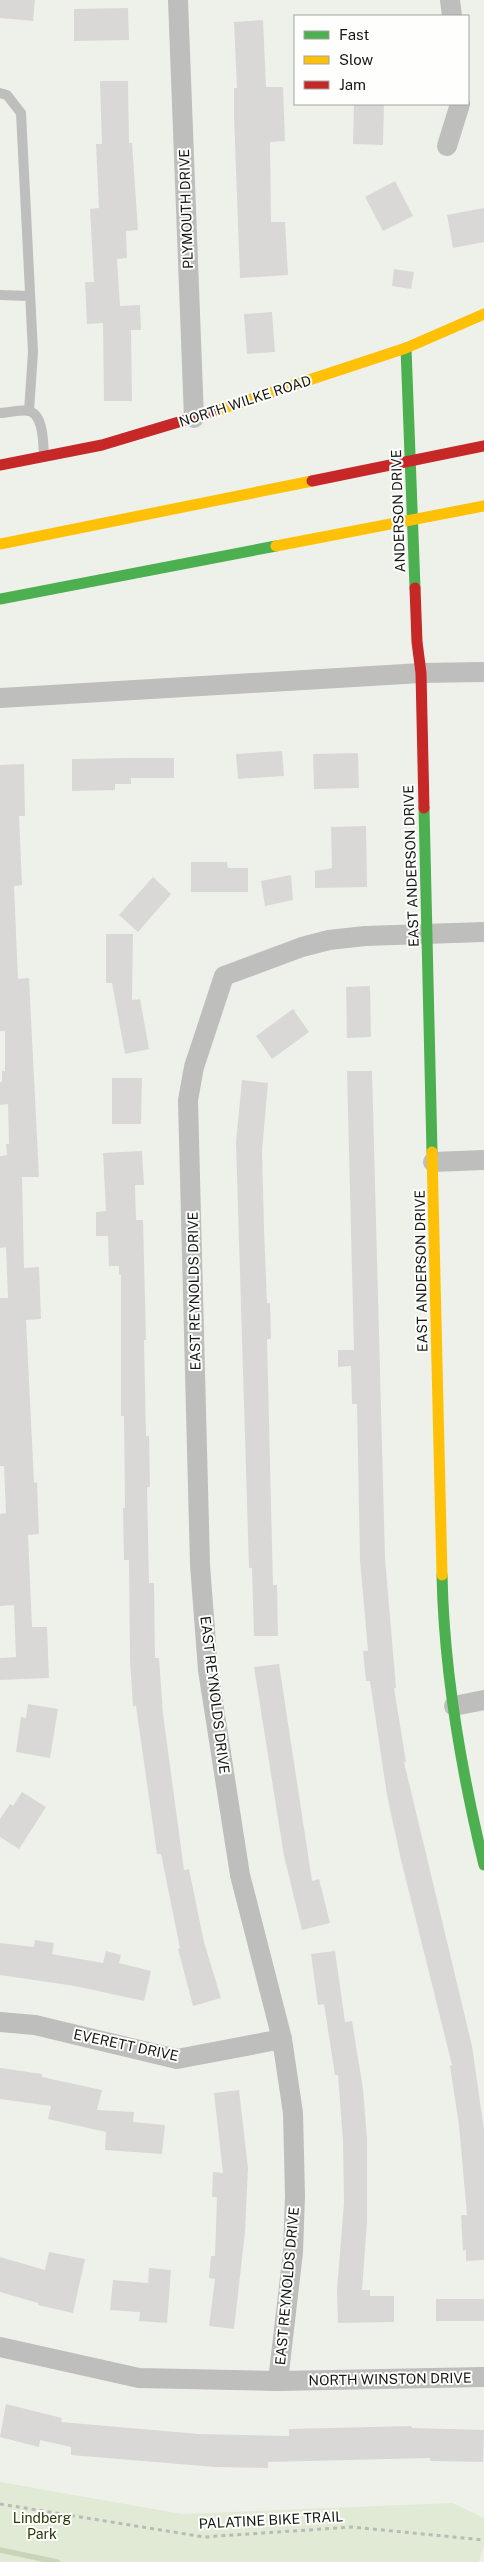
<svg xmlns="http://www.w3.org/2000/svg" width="484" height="2562" viewBox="0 0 484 2562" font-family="'Public Sans',sans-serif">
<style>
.green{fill:#e1ead4}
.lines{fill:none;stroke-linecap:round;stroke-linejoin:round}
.stream{stroke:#c8d5b6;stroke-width:5.5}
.building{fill:#d9d8d7}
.path{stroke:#b9bbb7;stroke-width:3;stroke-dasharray:4 4;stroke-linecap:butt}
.lane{stroke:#bebebc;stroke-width:10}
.street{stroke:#bebebc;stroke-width:20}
.fast{stroke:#4caf50;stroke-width:11}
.slow{stroke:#ffc107;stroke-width:11}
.jam{stroke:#c62828;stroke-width:11}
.labels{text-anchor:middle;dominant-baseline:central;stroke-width:4;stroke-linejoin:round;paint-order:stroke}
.street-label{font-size:14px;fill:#161814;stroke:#fefffd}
.park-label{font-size:14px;fill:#283707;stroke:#fefffd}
</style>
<rect width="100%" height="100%" fill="#eef1ea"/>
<!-- green -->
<path class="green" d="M0 2482 182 2514 453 2503 484 2518V2544L479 2562H0Z"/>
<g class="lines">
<!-- stream -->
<path class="stream" d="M0 2550 57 2562"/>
</g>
<!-- building -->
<g class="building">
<path d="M0 0H35L33 21 0 18Z"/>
<path d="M128 8 129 40 74 41V9Z"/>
<path d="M263 20 266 87H283L285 141 270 142 271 222H285L288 275 240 278 234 116V88H237L234 22Z"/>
<path d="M100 81H128L129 143H132L138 230 126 231 127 258 117 259 120 306 140 305 141 330H131L132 401H104L103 323 87 324 85 282H94L90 209 99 208 96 144H102Z"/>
<path d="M354 104H384L383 145 353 144Z"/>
<path d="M395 181 413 216 383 231 365 197Z"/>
<path d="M484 208V242L453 248 447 215Z"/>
<path d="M394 269 414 272 411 289 392 286Z"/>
<path d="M272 312 275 352 247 354 244 314Z"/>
<path d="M282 751 284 776 238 779 236 754Z"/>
<path d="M358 753 359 788 314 789 313 754Z"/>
<path d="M130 758H174V778H131V784H115V790L72 791V759Z"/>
<path d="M24 764 25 816H19L22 885 14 886 18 979 29 978 39 1177H22L24 1268 39 1267 41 1319 26 1320 34 1483 37 1482 39 1534 28 1535 32 1627H47L49 1678 0 1680V1658L16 1657 14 1605 0 1606V1514L6 1513 4 1466H0V1298H8L6 1247 0 1248V1156L7 1155 6 1144H9L8 1104 0 1105V1082H2V1071H5V1031H0V765Z"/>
<path d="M366 826 367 887 315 888V871L332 868 331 827Z"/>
<path d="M191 862H227L228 868H248V892H191Z"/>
<path d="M291 875 293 900 265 906 261 881Z"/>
<path d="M153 877 171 894 138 932 119 915Z"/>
<path d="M106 934H133L132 1000 140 999 149 1049 125 1054 112 983H106Z"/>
<path d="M370 986 371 1037 347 1038 346 987Z"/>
<path d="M293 1009 309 1032 272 1059 256 1036Z"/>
<path d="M347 1071H372L385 1558 396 1688H394L406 1762H404L472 2046 484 2130V2260L466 2261V2250L463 2251 461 2215H467L459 2125 450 2066 452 2065 401 1860 387 1795 370 1681H366L363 1651H368L360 1560 357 1404H352L351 1366 338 1367V1350H354Z"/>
<path d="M112 1078H142L141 1124H112Z"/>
<path d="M242 1080 268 1083 262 1151 264 1228 267 1303H270L271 1339H267L273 1585H277L278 1636H254L252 1568H249L236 1142Z"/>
<path d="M142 1151 144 1185H135L136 1220H143L146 1340H144L146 1436H149L150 1487H147L149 1583H154L155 1658H159L163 1714 184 1870 189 1869 204 1942 221 1998 193 2006 178 1949 180 1948 161 1854H157L136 1706H133L130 1660 129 1560H124L123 1508H125L124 1416H121V1275H119V1266H109L108 1236H96V1212L106 1211 103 1153Z"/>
<path d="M279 1664 312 1881 319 1879 330 1923 302 1930 284 1856 254 1667Z"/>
<path d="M28 1704 58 1709 50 1758 16 1752 21 1717 26 1718Z"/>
<path d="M22 1792 46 1807 19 1849 0 1837V1819L10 1804 13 1806Z"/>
<path d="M35 1940 54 1943 52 1954 103 1963 106 1951 121 1955 119 1963 151 1971 144 2001 75 1986 0 1975V1943L34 1947Z"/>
<path d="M335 1951 345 2022 352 2021 363 2089 367 2139V2222L362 2290H370V2296H394V2322L338 2323 337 2290 344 2203 343 2141 338 2075H335L324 2004 318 2005 311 1954Z"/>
<path d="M0 2068 42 2074V2077L102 2090 97 2110 134 2112 133 2122 165 2125 162 2154 105 2150 106 2132 48 2119 51 2106 0 2099Z"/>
<path d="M239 2090 248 2168 245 2232 234 2329 209 2326 215 2279 209 2278 211 2256H215L217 2197H212L213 2172 223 2173 214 2093Z"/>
<path d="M49 2252 85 2259 73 2313 38 2305V2303L0 2292V2257L45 2270Z"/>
<path d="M149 2268 171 2270 167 2323 139 2321 140 2312 110 2310 113 2280 148 2283Z"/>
<rect x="436" y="2299" width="48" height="22"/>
<path d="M6 2404 62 2418 61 2422 199 2434 289 2436V2429L411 2426 412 2428 484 2430 483 2462 430 2461V2458L268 2462V2468L215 2467 71 2455V2447L40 2440 39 2447 0 2437Z"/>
</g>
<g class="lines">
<!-- path -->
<path class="path" d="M0 2504 204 2537 352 2527 484 2540"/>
<!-- lane -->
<g class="lane">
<path d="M0 93 7 95 21 113 33 352 29 411"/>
<path d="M0 295 30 296"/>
<path d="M0 413C8 413 21 409 29 411 44 415 43 444 44 455"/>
</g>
<!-- street -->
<g class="street">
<path d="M178 0 194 418"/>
<path d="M450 0 452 16"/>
<path d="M447 146 460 104"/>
<path d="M0 698 421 673 484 672"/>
<path d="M433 1162 484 1160"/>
<path d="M454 1706 484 1700"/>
<path d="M0 2022 35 2025 177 2059 282 2039"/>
<path d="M0 2347 139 2378 278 2381 484 2377"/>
<path d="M278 2381 293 2252 295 2196 293 2113 282 2039 240 1875 208 1670 200 1565 188 1100 194 1067 224 976 302 947 329 940 365 936 484 932"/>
</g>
<!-- fast -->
<g class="fast">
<path d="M406 348 415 588"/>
<path d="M0 599 276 546"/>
<path d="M424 808 432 1152"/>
<path d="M442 1575C444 1673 461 1770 484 1865"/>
</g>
<!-- slow -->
<g class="slow">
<path d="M212 412 406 348 484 314"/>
<path d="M0 544 312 481"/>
<path d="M276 546 484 506"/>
<path d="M432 1152 442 1575"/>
</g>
<!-- jam -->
<g class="jam">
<path d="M0 465 102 445 212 412"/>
<path d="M312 481 484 446"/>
<path d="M415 588 417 642 421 673 424 808"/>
</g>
</g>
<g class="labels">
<!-- street labels -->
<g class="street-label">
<text transform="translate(186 209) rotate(-92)">PLYMOUTH DRIVE</text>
<text transform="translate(245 401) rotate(-18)">NORTH WILKE ROAD</text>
<text transform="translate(398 511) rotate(-92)">ANDERSON DRIVE</text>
<text transform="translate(411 866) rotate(-92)">EAST ANDERSON DRIVE</text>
<text transform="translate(421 1271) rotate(-91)">EAST ANDERSON DRIVE</text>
<text transform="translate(194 1291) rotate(-91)">EAST REYNOLDS DRIVE</text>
<text transform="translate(215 1695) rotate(83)">EAST REYNOLDS DRIVE</text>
<text transform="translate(126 2045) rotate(12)">EVERETT DRIVE</text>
<text transform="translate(287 2286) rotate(-85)">EAST REYNOLDS DRIVE</text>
<text transform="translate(390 2379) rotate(-1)">NORTH WINSTON DRIVE</text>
<text transform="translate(271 2520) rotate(-3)">PALATINE BIKE TRAIL</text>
</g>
<!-- park labels -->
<g class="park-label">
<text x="42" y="2518">Lindberg<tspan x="42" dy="16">Park</tspan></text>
</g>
</g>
<!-- legend -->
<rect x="294" y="15" width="175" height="90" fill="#fefffd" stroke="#a1a3a0"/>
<rect x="304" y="31" width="25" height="8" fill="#4caf50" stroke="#a1a3a0"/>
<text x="339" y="40" font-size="15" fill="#161814">Fast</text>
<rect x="304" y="56" width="25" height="8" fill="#ffc107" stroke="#a1a3a0"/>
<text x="339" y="65" font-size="15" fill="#161814">Slow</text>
<rect x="304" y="81" width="25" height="8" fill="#c62828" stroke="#a1a3a0"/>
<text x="339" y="90" font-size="15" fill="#161814">Jam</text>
</svg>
